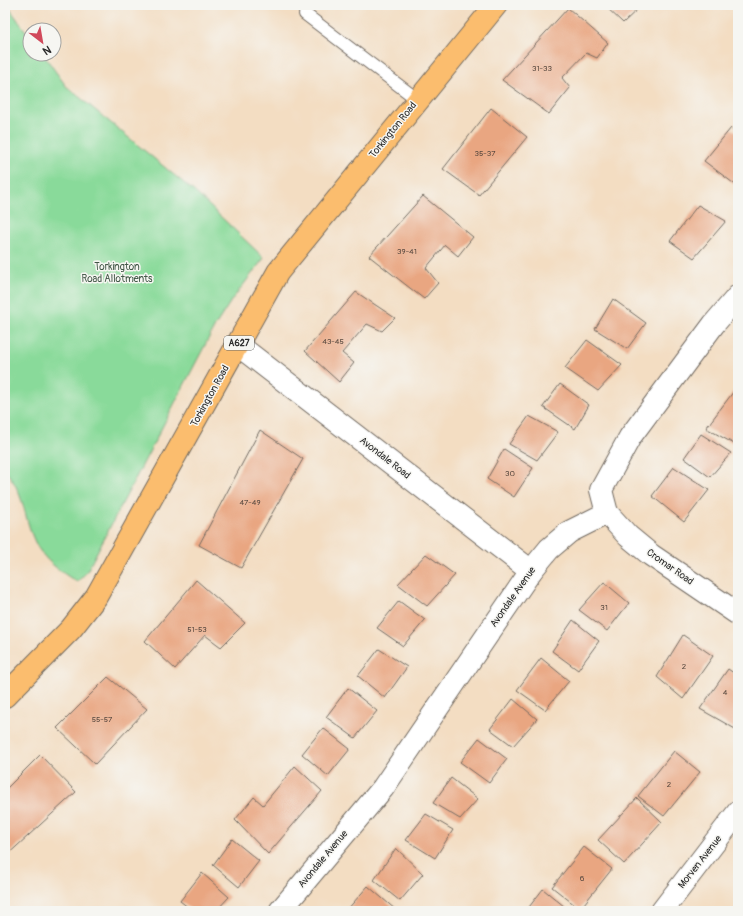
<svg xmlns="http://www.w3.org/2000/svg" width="743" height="916" viewBox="0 0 743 916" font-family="Pangolin,sans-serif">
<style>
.green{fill:#89da9a;stroke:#5a8262}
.building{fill:#e9a681}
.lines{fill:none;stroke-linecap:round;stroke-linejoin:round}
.service-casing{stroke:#716960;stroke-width:14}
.minor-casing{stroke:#716960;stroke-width:24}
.primary-casing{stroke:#716960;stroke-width:24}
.service{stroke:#fff;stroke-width:12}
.minor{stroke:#fff;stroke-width:22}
.primary{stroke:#fbbd6e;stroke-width:22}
.labels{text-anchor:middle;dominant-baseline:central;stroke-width:3;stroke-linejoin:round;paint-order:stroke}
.number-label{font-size:8px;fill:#5a4a40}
.shield{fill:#f6f6f2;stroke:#686867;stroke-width:1}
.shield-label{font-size:9px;font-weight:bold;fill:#2b2b2b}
.street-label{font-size:10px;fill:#2b2b2b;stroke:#f6f6f2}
.park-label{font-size:10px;fill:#425747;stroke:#f6f6f2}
</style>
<rect width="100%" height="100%" fill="#f6f6f2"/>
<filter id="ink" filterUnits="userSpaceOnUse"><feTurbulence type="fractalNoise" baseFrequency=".025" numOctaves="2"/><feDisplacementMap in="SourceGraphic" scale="8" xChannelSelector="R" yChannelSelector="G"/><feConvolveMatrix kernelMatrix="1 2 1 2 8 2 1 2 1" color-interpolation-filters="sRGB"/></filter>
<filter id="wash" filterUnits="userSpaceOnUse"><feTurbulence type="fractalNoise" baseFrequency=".012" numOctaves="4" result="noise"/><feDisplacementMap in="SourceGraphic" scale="16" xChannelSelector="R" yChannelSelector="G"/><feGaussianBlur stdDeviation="0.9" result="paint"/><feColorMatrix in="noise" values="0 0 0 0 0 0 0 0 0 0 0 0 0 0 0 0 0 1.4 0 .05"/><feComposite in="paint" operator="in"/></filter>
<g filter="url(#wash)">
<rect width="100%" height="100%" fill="#f3ddc2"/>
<!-- green -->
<path class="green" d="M5 5H7L30 37V54H43L66 86 196 193 264 258 231 301 215 326 86 573 77 582C61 572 43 560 35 542 24 519 24 490 5 471Z"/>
<g id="blocks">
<!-- building -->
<g class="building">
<path d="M604 5H640L641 6 623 23Z"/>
<path d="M568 8 608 43 597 58 586 53 562 78 570 88 549 114 502 80Z"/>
<path d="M491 108 527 137 479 195 443 169Z"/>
<path d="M731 128 738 133 737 186 704 161Z"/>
<path d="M423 196 473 237 458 256 445 245 426 268 438 283 424 299 369 256Z"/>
<path d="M698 205 726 221 694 258 670 241Z"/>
<path d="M356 292 395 318 382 331 367 324 342 353 354 363 339 382 305 351Z"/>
<path d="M613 299 646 323 627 349 595 329Z"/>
<path d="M587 340 622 365 598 391 565 368Z"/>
<path d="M560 384 589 405 575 429 543 407Z"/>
<path d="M734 391 738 394V443L736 445 706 428Z"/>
<path d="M529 416 558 432 537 460 509 444Z"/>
<path d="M260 430 303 459 241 568 199 545Z"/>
<path d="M701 434 731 453 710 477 684 458Z"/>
<path d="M504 449 533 468 514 497 487 479Z"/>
<path d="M674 467 709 490 684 522 652 496Z"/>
<path d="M426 554 455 575 427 606 398 584Z"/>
<path d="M196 580 245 623 221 647 205 635 175 669 145 641Z"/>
<path d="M604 582 629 603 607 631 579 610Z"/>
<path d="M399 601 425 620 403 646 377 628Z"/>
<path d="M573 620 599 641 578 670 552 651Z"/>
<path d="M683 635 713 656 683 699 657 677Z"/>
<path d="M379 649 407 667 385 698 358 676Z"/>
<path d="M541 658 569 681 545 710 517 690Z"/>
<path d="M728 669 738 676 737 730 700 709Z"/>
<path d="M108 677 147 709 95 764 57 728Z"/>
<path d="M348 688 377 711 355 738 326 717Z"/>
<path d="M513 699 537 719 513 746 490 729Z"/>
<path d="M323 728 350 749 328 776 302 754Z"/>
<path d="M479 738 507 759 489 783 460 762Z"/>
<path d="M674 751 700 772 664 816 638 796Z"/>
<path d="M40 755 76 792 5 857V790Z"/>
<path d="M295 766 322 791 268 854 235 820 254 797 263 805Z"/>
<path d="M451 778 478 799 460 819 433 803Z"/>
<path d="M637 798 662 822 624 864 598 840Z"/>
<path d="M426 814 453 830 435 858 406 840Z"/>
<path d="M232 839 259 861 239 887 213 865Z"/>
<path d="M584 847 612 869 580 909 552 887Z"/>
<path d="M396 848 423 874 400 901 374 880Z"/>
<path d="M202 873 229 897 216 911H193L180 901Z"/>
<path d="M368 886 396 910 395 911H346Z"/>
<path d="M543 889 570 911H526Z"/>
</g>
</g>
</g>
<g filter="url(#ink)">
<use href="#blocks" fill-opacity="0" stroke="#716960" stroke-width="1"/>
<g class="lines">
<!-- service casing -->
<g class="service-casing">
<path id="service" d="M305 14 418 100"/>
</g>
<!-- minor casing -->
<g class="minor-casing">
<g id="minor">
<path d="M238 345 531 571"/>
<path d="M607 513 628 536 651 555 738 614"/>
<path d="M280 911 383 788 531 571 549 549 569 532 607 513 601 490 630 437 714 324 738 296"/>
<path d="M662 911 738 812"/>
</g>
</g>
<!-- primary casing -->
<g class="primary-casing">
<path id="primary" d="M5 696 71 629 96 597 278 272 496 5"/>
</g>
<!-- service -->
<use href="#service" class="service"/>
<!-- minor -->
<use href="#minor" class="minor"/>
<!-- primary -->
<use href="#primary" class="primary"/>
</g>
</g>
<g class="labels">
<!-- number labels -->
<g class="number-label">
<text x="542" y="68">31-33</text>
<text x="485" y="153">35-37</text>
<text x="407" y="251">39-41</text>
<text x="333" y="341">43-45</text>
<text x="510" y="473">30</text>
<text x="250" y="502">47-49</text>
<text x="604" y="607">31</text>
<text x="197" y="629">51-53</text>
<text x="684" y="666">2</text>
<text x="725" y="692">4</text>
<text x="102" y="719">55-57</text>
<text x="669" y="784">2</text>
<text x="582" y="878">6</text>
</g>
<!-- shield labels -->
<rect class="shield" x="224" y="336" width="30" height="14" rx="3"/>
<g class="shield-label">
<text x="239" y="343">A627</text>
</g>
<!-- street labels -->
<g class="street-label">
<text transform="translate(393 130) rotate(-51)">Torkington Road</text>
<text transform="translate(210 396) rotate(-61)">Torkington Road</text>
<text transform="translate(385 458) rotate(38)">Avondale Road</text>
<text transform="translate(670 567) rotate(35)">Cromar Road</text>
<text transform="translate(513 597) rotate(-55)">Avondale Avenue</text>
<text transform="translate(323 859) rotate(-50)">Avondale Avenue</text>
<text transform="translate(700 862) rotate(-52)">Morven Avenue</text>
</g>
<!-- park labels -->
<g class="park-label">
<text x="117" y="267">Torkington<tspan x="117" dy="12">Road Allotments</tspan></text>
</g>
</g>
<!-- margin -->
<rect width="743" height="916" fill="none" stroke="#f6f6f2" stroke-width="20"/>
<!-- north arrow -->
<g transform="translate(42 42) rotate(149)"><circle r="19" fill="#f6f6f2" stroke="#a5a5a2"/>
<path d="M0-3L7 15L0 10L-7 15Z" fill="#d1495b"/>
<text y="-6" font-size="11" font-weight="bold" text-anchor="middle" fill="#2b2b2b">N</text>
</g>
</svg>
